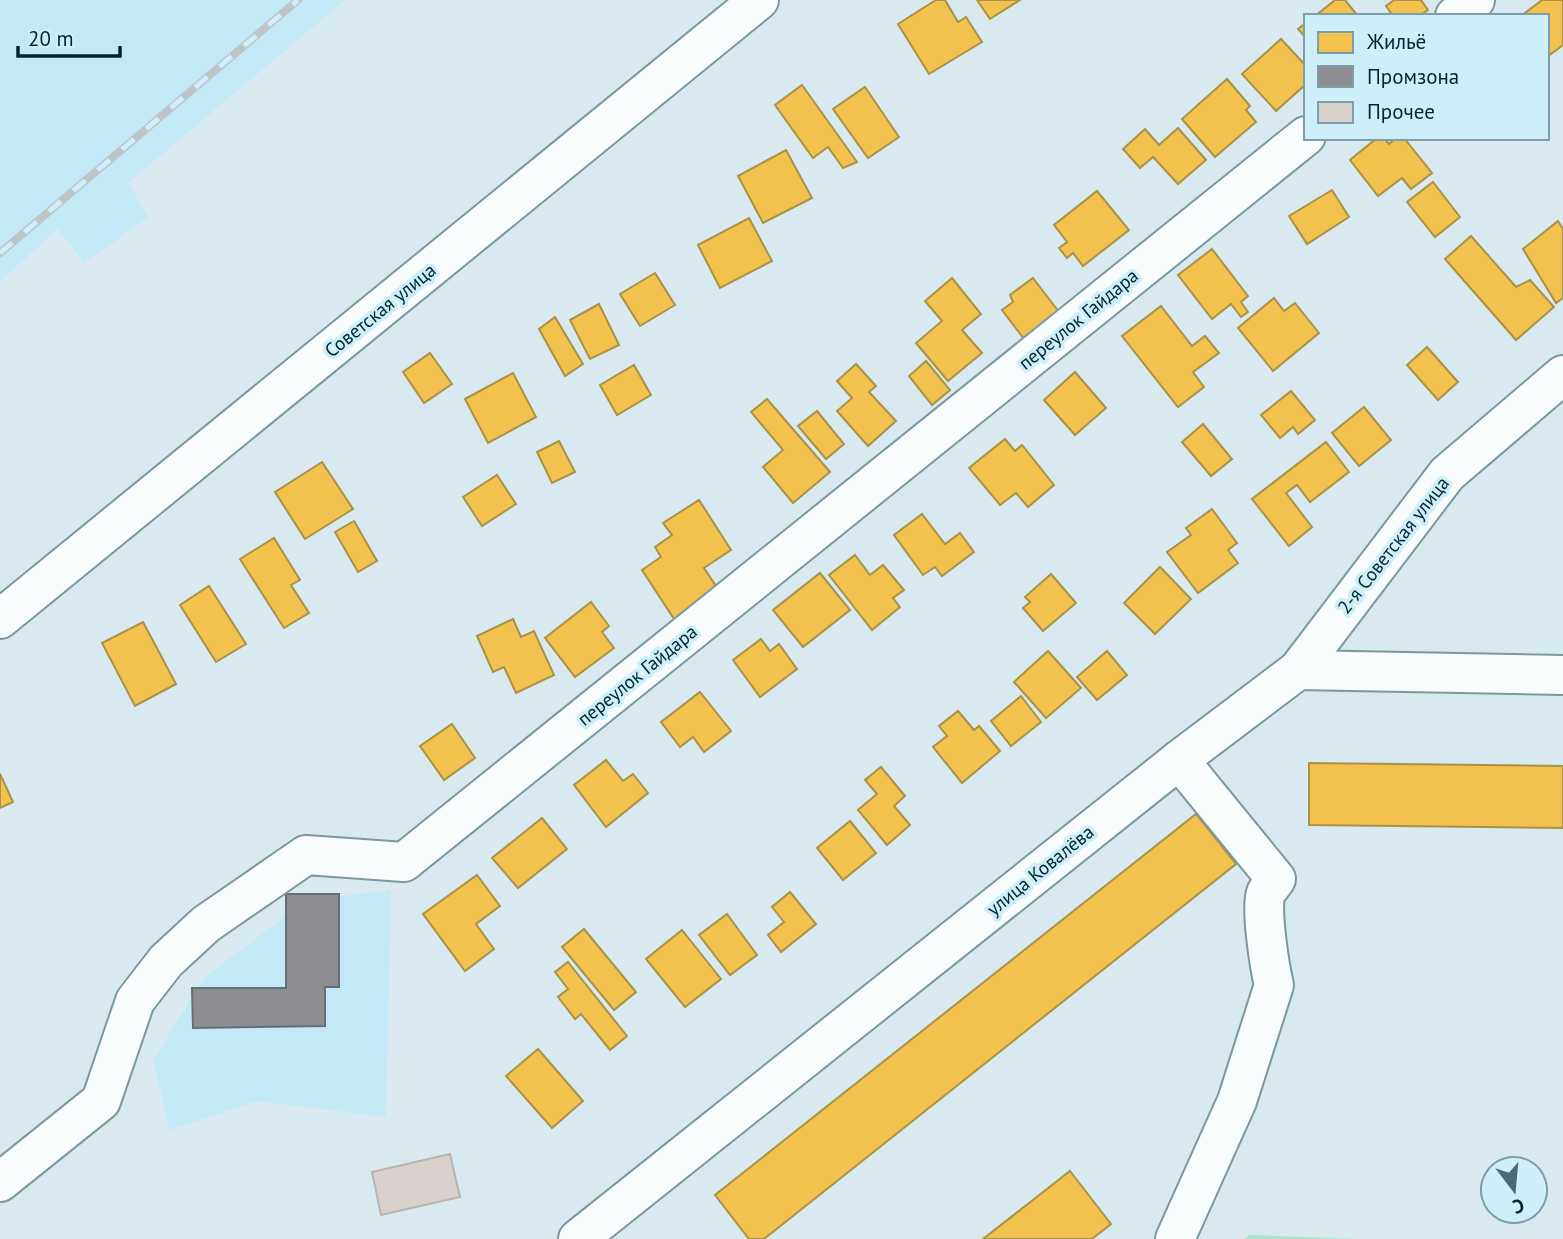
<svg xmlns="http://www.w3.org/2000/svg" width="1563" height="1239" viewBox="0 0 1563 1239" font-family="'PT Sans',sans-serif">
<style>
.built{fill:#c3e9f6}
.green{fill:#abe3cc}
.homes{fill:#f2c14e;stroke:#a99245;stroke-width:2}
.industry{fill:#8d8d92;stroke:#636e74;stroke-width:2}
.building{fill:#d7d0cc;stroke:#b8b4b1;stroke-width:2}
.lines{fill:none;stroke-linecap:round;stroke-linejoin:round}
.minor-casing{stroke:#7b989f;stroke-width:42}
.minor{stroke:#f9fcfd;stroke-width:38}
.rail-casing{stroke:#bec5c6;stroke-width:8}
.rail{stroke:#ceeff9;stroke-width:5;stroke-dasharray:16;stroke-linecap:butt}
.labels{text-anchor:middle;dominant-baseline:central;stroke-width:7;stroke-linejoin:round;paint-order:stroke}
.street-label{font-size:19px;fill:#00252f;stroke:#ceeff9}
</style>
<rect width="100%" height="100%" fill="#d8eaef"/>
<!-- built -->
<g class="built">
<path d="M0 0H345L128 183 149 217 84 263 58 229 0 281Z"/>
<path d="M391 890 386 1117 257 1101 170 1130 153 1060 205 977 307 900Z"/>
</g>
<!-- green -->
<path class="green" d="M1250 1235 1357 1239H1244Z"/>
<!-- homes -->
<g class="homes">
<path d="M936 0H945L958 22 966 17 982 42 929 74 898 24Z"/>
<path d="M977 0H1020L990 19Z"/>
<path d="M1335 0H1345L1358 16H1315Z"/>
<path d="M1394 0H1421L1428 10 1419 16H1393L1386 6Z"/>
<path d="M1542 0H1562L1563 2V45L1547 57V16H1521Z"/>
<path d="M1306 23V38L1298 29Z"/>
<path d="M1281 39 1306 66V84L1276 111 1242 74Z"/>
<path d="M1227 79 1250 106 1246 110 1256 122 1215 157 1182 119Z"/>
<path d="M802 85 857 162 843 168 828 147 813 158 775 105Z"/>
<path d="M865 87 899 137 868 158 833 109Z"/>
<path d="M1178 128 1206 160 1178 184 1153 157 1140 168 1123 149 1145 129 1159 145Z"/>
<path d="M1377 138H1384L1389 144 1396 138H1404L1432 173 1411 189 1402 178 1378 196 1350 160Z"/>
<path d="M786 150 812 198 763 223 738 176Z"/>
<path d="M1433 182 1460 217 1435 237 1407 202Z"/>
<path d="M1332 190 1349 217 1307 244 1289 216Z"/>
<path d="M1097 191 1129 230 1083 266 1073 253 1067 258 1059 248 1067 242 1054 225Z"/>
<path d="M749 218 772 261 720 288 698 245Z"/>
<path d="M1558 221 1563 229V298L1556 303 1523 249Z"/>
<path d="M1471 236 1516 287 1530 280 1554 307 1516 340 1445 259Z"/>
<path d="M1212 249 1248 296 1241 302 1248 312 1241 317 1231 304 1212 319 1178 275Z"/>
<path d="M655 273 675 305 640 326 620 294Z"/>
<path d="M952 278 981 314 962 330 982 353 948 381 916 343 942 321 925 301Z"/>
<path d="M1033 278 1059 312 1024 339 1002 310 1013 302 1010 295Z"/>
<path d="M1274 298 1284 311 1295 303 1319 333 1273 371 1238 328Z"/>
<path d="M599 304 619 345 590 359 570 320Z"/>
<path d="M1161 306 1192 346 1205 336 1219 353 1193 372 1204 387 1178 407 1122 336Z"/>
<path d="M555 317 583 364 565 376 539 329Z"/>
<path d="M1427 347 1458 382 1438 400 1407 365Z"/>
<path d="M430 353 452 384 424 403 403 372Z"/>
<path d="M926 361 950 390 932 405 909 376Z"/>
<path d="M856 364 876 386 869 392 896 421 868 446 837 411 852 398 837 381Z"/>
<path d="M634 365 651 395 617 415 600 385Z"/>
<path d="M1075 372 1106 408 1075 435 1044 400Z"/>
<path d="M513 373 536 417 488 443 465 399Z"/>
<path d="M1291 391 1315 420 1298 434 1293 427 1280 438 1261 415Z"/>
<path d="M767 399 830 472 793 503 763 467 783 450 751 412Z"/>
<path d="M1364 407 1391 440 1359 466 1332 433Z"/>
<path d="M817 411 844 444 826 459 798 426Z"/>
<path d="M1203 424 1232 459 1211 476 1182 442Z"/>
<path d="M1005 439 1015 451 1022 445 1054 485 1028 507 1016 493 1000 505 969 468Z"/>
<path d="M559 441 575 472 552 483 537 452Z"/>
<path d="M1326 442 1349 472 1310 502 1297 485 1286 493 1312 527 1289 546 1252 499Z"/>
<path d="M322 462 353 509 305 539 275 492Z"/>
<path d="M497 475 516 504 482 526 463 497Z"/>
<path d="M699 500 731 550 704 568 722 595 678 625 642 570 661 557 655 547 672 535 663 523Z"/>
<path d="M1212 509 1237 543 1228 550 1238 563 1198 593 1167 552 1191 535 1186 528Z"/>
<path d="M922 514 945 544 960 533 974 552 942 576 935 567 923 575 894 535Z"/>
<path d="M354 521 377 561 358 572 335 532Z"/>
<path d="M274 538 300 580 291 585 309 613 284 628 240 559Z"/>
<path d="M855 555 870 575 883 565 904 590 893 598 900 607 872 630 829 575Z"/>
<path d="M1160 567 1191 599 1155 634 1124 603Z"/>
<path d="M820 573 850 610 803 647 773 610Z"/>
<path d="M1051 574 1076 603 1043 631 1023 608 1030 602 1025 597Z"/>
<path d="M209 586 246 644 216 662 180 605Z"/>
<path d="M591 602 609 626 602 632 614 648 575 677 545 638Z"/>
<path d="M513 619 521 637 534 631 554 675 516 693 504 667 493 672 477 636Z"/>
<path d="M143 622 176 684 135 706 102 643Z"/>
<path d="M761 639 770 651 779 644 797 669 760 697 733 660Z"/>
<path d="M1048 651 1081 688 1046 718 1014 682Z"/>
<path d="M1107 651 1127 675 1097 700 1077 677Z"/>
<path d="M700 692 731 731 704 752 693 737 680 747 661 722Z"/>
<path d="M1021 696 1041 722 1011 746 991 721Z"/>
<path d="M958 711 974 730 979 726 1000 751 962 783 933 747 947 736 939 726Z"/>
<path d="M452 724 475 758 444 780 420 746Z"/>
<path d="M606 760 623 781 633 774 648 793 606 827 574 785Z"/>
<path d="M1309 763 1563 766V828L1309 825Z"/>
<path d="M881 767 905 796 894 806 910 825 887 845 858 810 877 794 865 780Z"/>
<path d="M0 774 13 802 0 808Z"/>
<path d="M1196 814 1236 864 764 1239H749L715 1195Z"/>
<path d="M542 818 567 849 518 888 492 858Z"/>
<path d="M850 821 876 853 843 880 817 848Z"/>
<path d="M477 875 500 906 476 924 494 949 465 971 423 914Z"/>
<path d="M790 892 816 924 781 952 768 935 784 922 772 907Z"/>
<path d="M727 914 757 955 730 975 699 935Z"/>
<path d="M584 929 636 992 614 1010 562 947Z"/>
<path d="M682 930 721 979 685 1007 646 959Z"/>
<path d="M568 962 627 1036 610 1050 581 1014 575 1019 558 997 568 989 555 972Z"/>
<path d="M538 1049 583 1101 552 1128 506 1076Z"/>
<path d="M1070 1171 1111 1224 1092 1239H983Z"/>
</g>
<!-- industry -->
<path class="industry" d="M286 894H339V987H325V1026L193 1028 192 988H286Z"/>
<!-- building -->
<path class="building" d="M450 1154 460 1197 381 1215 372 1172Z"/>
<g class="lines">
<!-- minor casing -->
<g class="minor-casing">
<g id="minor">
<path d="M1455 16 1475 0"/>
<path d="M0 619 759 0"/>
<path d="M1298 670 1447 474 1563 375"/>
<path d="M0 1182 101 1101 135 1001 166 961 206 924 306 855 404 862 1306 136"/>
<path d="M578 1239 1179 760 1298 670 1563 675"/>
<path d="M1175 1239 1237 1101 1274 985C1270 969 1260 907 1266 893 1268 889 1273 884 1276 879L1179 760"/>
</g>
</g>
<!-- minor -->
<use href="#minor" class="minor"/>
<!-- rail casing -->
<g class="rail-casing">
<path id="rail" d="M0 253 298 0"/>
</g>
<!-- rail -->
<use href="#rail" class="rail"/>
</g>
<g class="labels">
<!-- street labels -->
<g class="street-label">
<text transform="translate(380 310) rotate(-39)">Советская улица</text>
<text transform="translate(1078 319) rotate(-39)">переулок Гайдара</text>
<text transform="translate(1393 545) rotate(-52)">2-я Советская улица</text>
<text transform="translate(637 675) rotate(-39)">переулок Гайдара</text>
<text transform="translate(1040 870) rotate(-39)">улица Ковалёва</text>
</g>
</g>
<!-- legend -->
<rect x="1304" y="14" width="245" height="126" fill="#ceeff9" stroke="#7c9ea8" stroke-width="2"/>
<rect x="1318" y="32" width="35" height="21" fill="#f2c14e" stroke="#7c9ea8" stroke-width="2"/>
<text x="1367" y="49" font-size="21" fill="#00252f">Жильё</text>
<rect x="1318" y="66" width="35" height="21" fill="#8d8d92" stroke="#7c9ea8" stroke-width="2"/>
<text x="1367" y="84" font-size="21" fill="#00252f">Промзона</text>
<rect x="1318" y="102" width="35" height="21" fill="#d7d0cc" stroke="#7c9ea8" stroke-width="2"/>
<text x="1367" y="119" font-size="21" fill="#00252f">Прочее</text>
<!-- north arrow -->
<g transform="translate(1514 1190) rotate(164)"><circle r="33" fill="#ceeff9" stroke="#7c9ea8" stroke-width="2"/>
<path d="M0-5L12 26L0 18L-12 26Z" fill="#4c6a72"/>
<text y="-10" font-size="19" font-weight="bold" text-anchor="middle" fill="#00252f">С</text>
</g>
<!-- scale -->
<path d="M18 46v10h102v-10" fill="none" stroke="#00252f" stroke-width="3.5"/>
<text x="28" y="46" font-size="21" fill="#00252f" stroke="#ceeff9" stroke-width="5" paint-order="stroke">20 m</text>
</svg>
